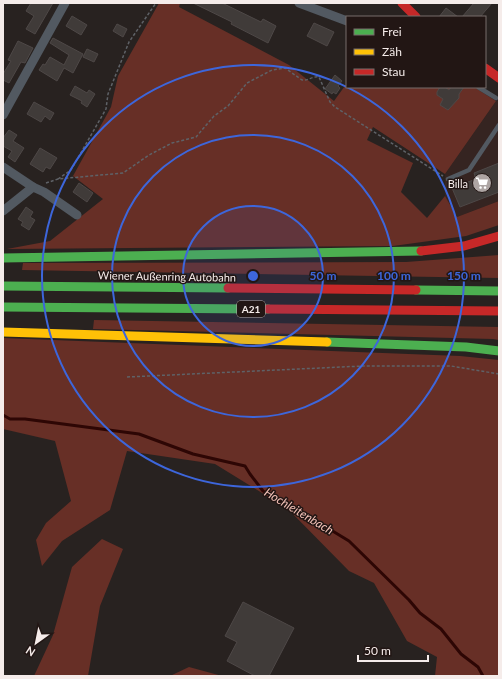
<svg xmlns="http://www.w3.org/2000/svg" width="502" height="679" viewBox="0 0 502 679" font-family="Lato,sans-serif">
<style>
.built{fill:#352421}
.green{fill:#672f26}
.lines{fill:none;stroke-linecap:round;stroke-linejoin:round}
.stream{stroke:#2d0604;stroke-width:3}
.building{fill:#403b39;stroke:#4e4847}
.path{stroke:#5f6267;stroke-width:1.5;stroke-dasharray:3 2;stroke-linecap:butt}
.lane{stroke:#525961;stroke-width:4.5}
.street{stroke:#525961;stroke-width:9}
.fast{stroke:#4caf50;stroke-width:9}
.slow{stroke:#ffc107;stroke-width:9}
.jam{stroke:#c62828;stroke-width:9}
.ring{fill:none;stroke:#3d66db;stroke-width:2}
.labels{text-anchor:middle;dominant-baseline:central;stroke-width:3;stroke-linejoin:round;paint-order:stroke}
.shield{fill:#221614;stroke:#b6acaa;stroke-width:1}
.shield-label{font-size:10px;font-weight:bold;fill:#f5ecea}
.poi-label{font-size:11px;fill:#f5ecea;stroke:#221614;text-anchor:end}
.street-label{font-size:11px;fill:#f5ecea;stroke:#221614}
.water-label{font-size:12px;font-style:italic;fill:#f4c2b8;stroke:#221614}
.centre{fill:#3d66db;stroke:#221614;stroke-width:2}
.ring-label{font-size:12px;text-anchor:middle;font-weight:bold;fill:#3d66db;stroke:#221614;stroke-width:3;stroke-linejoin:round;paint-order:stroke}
</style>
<rect width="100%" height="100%" fill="#282220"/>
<!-- built -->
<path class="built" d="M496 101H499V201L457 217 445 196V174Z"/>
<!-- green -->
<g class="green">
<path d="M159 3H180L179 7 289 65 334 101 347 83V87H474L496 101 445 174 373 127 367 140 413 163 401 192 427 218 445 196 457 217 499 201V225L466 236 393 246 7 249 50 241 103 199 73 176 111 107 118 76Z"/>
<path d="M499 255V278L22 270 23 263 406 262Z"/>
<path d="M94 320 499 327V340L493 339 93 329Z"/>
<path d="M3 338 460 356 499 360V676H435L437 657 407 641 374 583 349 571 288 509 215 464 127 451 110 510 62 541 42 566 36 540 46 523 71 501 55 441 3 429Z"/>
<path d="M102 539 123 549 100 606 88 676H34L53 635 72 567Z"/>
<path d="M189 667 222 676H170Z"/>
</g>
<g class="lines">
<!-- stream -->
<path class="stream" d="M3 415 10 419H25L139 434 193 454 245 466 250 474 263 491 298 510 349 541 409 600 420 613 441 629 461 654 478 667 483 676"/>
</g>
<!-- building -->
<g class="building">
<path d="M31 3H53L35 34 26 29 34 16 26 11Z"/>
<path d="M193 3H222L261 22 263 19 276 26 268 43 231 24 232 22Z"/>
<path d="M474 3H492L480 17H462Z"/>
<path d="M446 8 458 17H439Z"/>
<path d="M72 16 87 25 81 35 66 26Z"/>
<path d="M314 23 334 32 327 46 307 36Z"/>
<path d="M117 24 127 29 123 37 113 31Z"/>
<path d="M53 38 83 54 73 73 64 68 57 81 39 70 43 64 45 65 50 57 64 65 69 55 50 43Z"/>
<path d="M18 41 33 48 25 63 21 62 9 83 3 80V74L11 61 8 60Z"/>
<path d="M87 49 98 54 94 62 83 57Z"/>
<path d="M335 75 342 81 338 86 340 88 336 94 333 92 332 94 325 89Z"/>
<path d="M75 86 87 93 89 90 95 94 87 107 81 103 82 101 70 95Z"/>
<path d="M440 87H445L449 90 451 87H464L459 94V98L448 110 440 105 443 99 437 95V92Z"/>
<path d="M34 102 54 113 50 120 45 116 41 122 27 114Z"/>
<path d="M9 130 17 135 13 141 24 148 15 162 8 157 12 151 3 146V138Z"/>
<path d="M40 148 57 158 50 169 46 167 43 172 30 164Z"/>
<path d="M499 163V192L460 207 452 188 476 179 474 173Z"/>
<path d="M79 183 93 193 87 202 73 192Z"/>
<path d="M26 207 33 212 30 217 35 220 29 230 21 225 23 222 18 219Z"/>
<path d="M243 602 294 628 269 676H255L227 661 237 642 225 636Z"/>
</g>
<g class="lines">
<!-- path -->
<g class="path">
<path d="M58 179 71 170 106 109 108 94 129 42 156 3"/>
<path d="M46 183 58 179 123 173 149 155 172 143 196 137 214 116 228 106 247 83 272 70 285 68 302 80C308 81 312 76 319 77L330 102 335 107 443 176"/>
<path d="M127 377 363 366H451L499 374"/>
</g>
<!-- lane -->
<g class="lane">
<path d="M478 87 496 98"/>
<path d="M448 179 469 170 499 125"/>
</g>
<!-- street -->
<g class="street">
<path d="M299 3 347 21"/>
<path d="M3 115 65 3"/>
<path d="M3 167 33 187 44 192 77 215"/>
<path d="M3 211 33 187"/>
</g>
<!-- fast -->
<g class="fast">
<path d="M3 258 421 251"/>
<path d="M3 286 228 288"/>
<path d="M416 290 499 291"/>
<path d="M3 307 268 309"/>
<path d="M327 342 466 347 499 351"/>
</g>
<!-- slow -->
<path class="slow" d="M3 332 327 342"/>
<!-- jam -->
<g class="jam">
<path d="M402 3 416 17"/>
<path d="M485 68 499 78"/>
<path d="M421 251 464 246 499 236"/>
<path d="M228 288 416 290"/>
<path d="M268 309 499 311"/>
</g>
</g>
<!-- distance rings -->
<circle cx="253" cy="276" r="70" fill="#3d66db" fill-opacity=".12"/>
<g class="ring">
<circle cx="253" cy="276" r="70"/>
<circle cx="253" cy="276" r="141"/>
<circle cx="253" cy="276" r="211"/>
</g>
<!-- icons -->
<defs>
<g id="supermarket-disc" transform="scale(1)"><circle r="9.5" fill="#ada5a3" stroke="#221614"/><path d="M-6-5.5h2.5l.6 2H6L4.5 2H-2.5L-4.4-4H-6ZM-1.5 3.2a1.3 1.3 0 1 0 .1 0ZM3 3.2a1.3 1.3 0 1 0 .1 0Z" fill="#fff"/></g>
</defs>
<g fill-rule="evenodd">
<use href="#supermarket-disc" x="482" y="183"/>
</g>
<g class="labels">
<!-- shield labels -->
<rect class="shield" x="237" y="301" width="28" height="16" rx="3"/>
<g class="shield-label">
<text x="251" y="309">A21</text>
</g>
<!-- poi labels -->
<g class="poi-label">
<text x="468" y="183">Billa</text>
</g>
<!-- street labels -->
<g class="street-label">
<text transform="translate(167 276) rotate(1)">Wiener Außenring Autobahn</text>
</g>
<!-- water labels -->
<g class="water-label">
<text transform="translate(299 511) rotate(31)">Hochleitenbach</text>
</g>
</g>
<circle cx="253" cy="276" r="6" class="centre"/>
<g class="ring-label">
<text x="323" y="280">50 m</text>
<text x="394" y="280">100 m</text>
<text x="464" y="280">150 m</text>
</g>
<!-- border -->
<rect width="502" height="679" fill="none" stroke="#f5ecea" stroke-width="8"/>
<!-- legend -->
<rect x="346" y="16" width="140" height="72" fill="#221614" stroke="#766c6a"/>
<rect x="354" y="29" width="20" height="6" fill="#4caf50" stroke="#766c6a"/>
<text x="382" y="36" font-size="12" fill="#f5ecea">Frei</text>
<rect x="354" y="49" width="20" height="6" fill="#ffc107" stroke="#766c6a"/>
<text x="382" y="56" font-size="12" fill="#f5ecea">Zäh</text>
<rect x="354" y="69" width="20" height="6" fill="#c62828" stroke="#766c6a"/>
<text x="382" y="76" font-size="12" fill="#f5ecea">Stau</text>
<!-- north arrow -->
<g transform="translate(36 643) rotate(213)" stroke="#221614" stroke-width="3" paint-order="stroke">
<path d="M0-3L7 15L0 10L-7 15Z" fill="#f5ecea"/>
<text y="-6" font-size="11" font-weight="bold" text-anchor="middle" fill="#f5ecea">N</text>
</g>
<!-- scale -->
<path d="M358 655v6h70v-6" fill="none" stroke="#f5ecea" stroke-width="2"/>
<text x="364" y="655" font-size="12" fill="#f5ecea" stroke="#221614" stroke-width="3" paint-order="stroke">50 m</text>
</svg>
